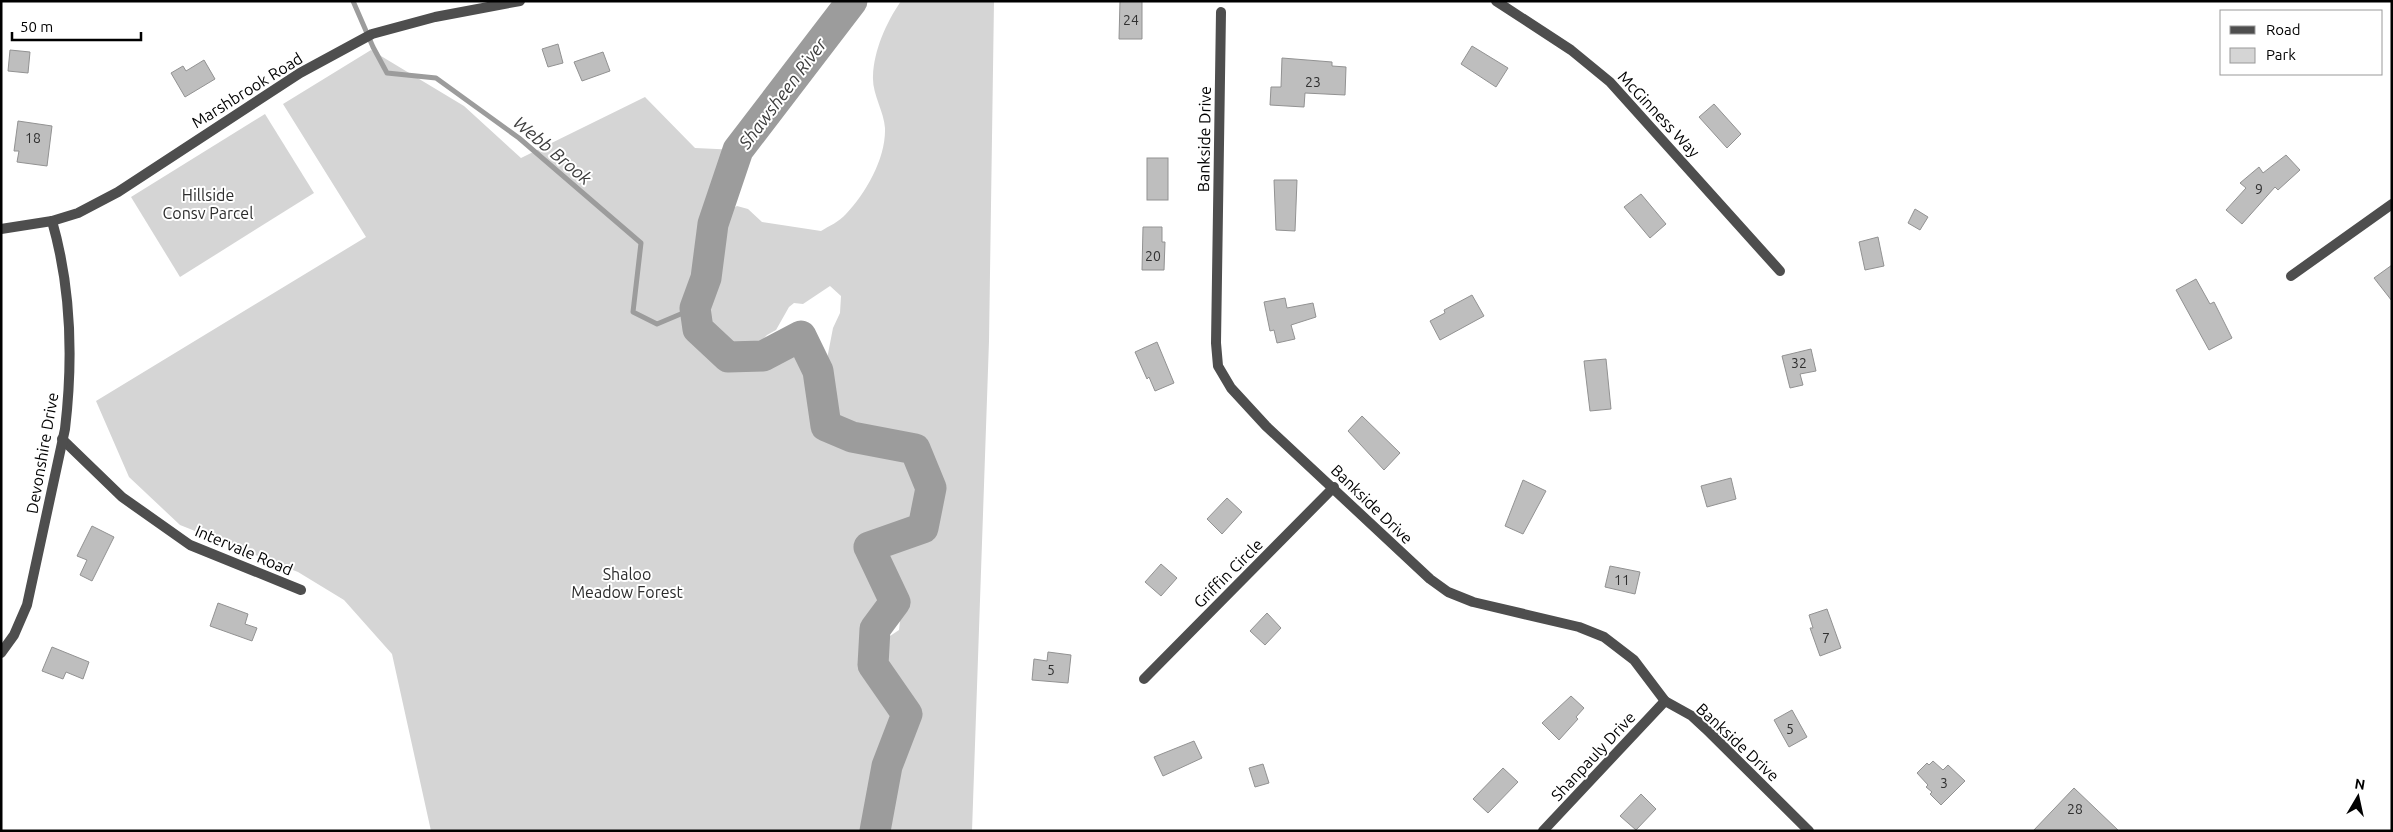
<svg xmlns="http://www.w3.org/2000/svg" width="2393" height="832" viewBox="0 0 2393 832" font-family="Ubuntu,sans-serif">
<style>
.green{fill:#d5d5d5;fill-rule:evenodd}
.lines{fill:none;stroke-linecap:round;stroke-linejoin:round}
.stream{stroke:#9c9c9c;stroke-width:5}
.river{stroke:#9c9c9c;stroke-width:31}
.building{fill:#bebebe;stroke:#929292}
.street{stroke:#4e4e4e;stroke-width:10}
.labels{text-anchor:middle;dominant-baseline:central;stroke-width:4;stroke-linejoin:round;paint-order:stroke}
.number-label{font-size:14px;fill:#303030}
.street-label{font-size:16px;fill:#000;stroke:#fff}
.park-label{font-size:16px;fill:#2c2c2c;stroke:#fff}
.water-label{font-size:18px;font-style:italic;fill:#3d3d3d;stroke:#fff}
</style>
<rect width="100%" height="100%" fill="#fff"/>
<!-- green -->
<g class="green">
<path d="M901 1H994L989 341 972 831H431L392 654 344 600 298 572 180 525 129 477 96 401 366 237 283 104 371 50 464 106 521 158 645 97 695 148 738 150 713 224 706 278 695 308 698 329 729 357 763 356 801 336 818 371 822 397 827 359 833 328 840 313 841 296 830 286 803 304 794 303 789 307 776 330 767 335 749 353 741 354 706 330 701 322 703 299 720 268 719 232 728 211 737 206 748 209 762 222 821 231C829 226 839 222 846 214 866 193 886 158 885 128 884 111 872 94 873 76 874 50 886 23 901 1ZM865 433C874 433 884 432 892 435 914 442 937 463 931 487L915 449 853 437ZM913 532 896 546 874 557 869 547ZM888 585 896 593 894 614 900 621 899 630 887 638 875 636V629L895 602Z"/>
<path d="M265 114 314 193 180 277 131 197Z"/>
</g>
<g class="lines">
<!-- stream -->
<path class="stream" d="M353 1 373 47 387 73 436 78 519 138 641 243 633 312 657 324 695 308"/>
<!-- river -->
<path class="river" d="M852 1 738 150 713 224 706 278 695 308 698 329 728 357 763 356 801 336 818 371 826 426 852 437 915 449 931 488 923 528 869 547 895 602 875 629 873 665 907 714 887 766 875 831"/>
</g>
<!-- building -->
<g class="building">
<path d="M1120 1H1142V39H1119Z"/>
<path d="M558 44 563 63 548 67 542 49Z"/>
<path d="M1472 46 1508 68 1496 87 1461 64Z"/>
<path d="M10 50 30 52 28 73 8 71Z"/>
<path d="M603 52 610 71 582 81 574 62Z"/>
<path d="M1282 58 1332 62V66L1346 67 1345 95 1305 93 1304 107 1270 105 1271 87H1281Z"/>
<path d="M204 60 215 79 185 97 171 73 183 66 186 71Z"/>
<path d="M1714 104 1741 134 1727 148 1699 117Z"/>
<path d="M18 121 52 126 47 166 17 162 19 151H14Z"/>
<path d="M2286 155 2300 170 2278 190 2275 187 2242 224 2226 210 2246 188 2240 183 2259 167 2263 173Z"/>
<rect x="1147" y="158" width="21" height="42"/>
<path d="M1274 180H1297L1295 231 1276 230Z"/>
<path d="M1641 194 1666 224 1650 238 1624 207Z"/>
<path d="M1915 209 1928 217 1920 230 1908 223Z"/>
<path d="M1143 227H1162V242H1165L1164 270H1142Z"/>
<path d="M1878 237 1884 266 1865 270 1859 242Z"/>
<path d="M2392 265V301L2374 278Z"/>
<path d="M2196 279 2210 304 2214 302 2232 338 2209 350 2176 290Z"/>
<path d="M1472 295 1484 316 1440 340 1430 321 1445 313 1444 310Z"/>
<path d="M1285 298 1287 308 1313 303 1316 317 1291 325 1295 339 1277 343 1274 330 1270 331 1264 302Z"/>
<path d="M1157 342 1174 383 1155 391 1149 377 1147 379 1135 352Z"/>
<path d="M1811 349 1816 371 1800 374 1803 385 1790 388 1782 356Z"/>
<path d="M1606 359 1611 409 1590 411 1584 361Z"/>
<path d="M1362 416 1400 453 1384 470 1348 431Z"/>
<path d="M1731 478 1736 499 1707 507 1701 486Z"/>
<path d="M1523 480 1546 491 1523 534 1505 526Z"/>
<path d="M1227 498 1242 512 1222 534 1207 519Z"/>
<path d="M92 526 114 537 92 581 80 575 87 560 77 556Z"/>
<path d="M1161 564 1177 578 1161 596 1145 582Z"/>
<path d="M1610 566 1640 572 1635 594 1605 587Z"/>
<path d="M218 603 248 614 245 624 257 628 252 641 210 626Z"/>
<path d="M1827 609 1841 648 1820 656 1810 628H1813L1809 615Z"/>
<path d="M1267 613 1281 628 1265 645 1250 631Z"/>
<path d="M52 647 89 662 83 679 66 672 63 679 42 671Z"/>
<path d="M1048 652 1071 655 1068 683 1032 680 1034 659 1047 661Z"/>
<path d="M1571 696 1584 708 1576 717 1578 719 1559 740 1542 723Z"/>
<path d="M1792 710 1807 737 1789 747 1774 720Z"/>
<path d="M1194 741 1202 758 1163 776 1154 757Z"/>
<path d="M1933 761 1943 770 1948 765 1965 781 1941 805 1930 794 1932 792 1926 787 1928 785 1917 773 1927 763 1929 765Z"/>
<path d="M1263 764 1269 783 1255 787 1249 768Z"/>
<path d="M1503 768 1518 782 1488 813 1473 799Z"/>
<path d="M2074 788 2119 831H2033Z"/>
<path d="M1641 794 1656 809 1636 830 1620 816Z"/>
</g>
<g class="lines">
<!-- street -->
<g class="street">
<path d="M1496 1 1571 50 1610 82 1780 271"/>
<path d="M1221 12 1216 343 1218 366 1231 388 1266 426 1430 579 1448 592 1473 602 1579 627 1604 637 1634 660 1665 701 1692 716 1706 729 1809 831"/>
<path d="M1 229 52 221 78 213 118 192 300 73 372 34 435 17 520 1"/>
<path d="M2291 276 2392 204"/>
<path d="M62 439 122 497 190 545 301 590"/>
<path d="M1 653 14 635 27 605 65 429C73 361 71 287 52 221"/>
<path d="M1144 679 1334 487"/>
<path d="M1543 831 1665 701"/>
</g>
</g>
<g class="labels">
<!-- number labels -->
<g class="number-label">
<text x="1131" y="20">24</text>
<text x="1313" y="82">23</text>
<text x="33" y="138">18</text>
<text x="2259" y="189">9</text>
<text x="1153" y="256">20</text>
<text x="1799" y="363">32</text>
<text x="1622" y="580">11</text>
<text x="1826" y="638">7</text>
<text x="1051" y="670">5</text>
<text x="1790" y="729">5</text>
<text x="1944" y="783">3</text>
<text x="2075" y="809">28</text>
</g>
<!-- street labels -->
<g class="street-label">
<text transform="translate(247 90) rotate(-32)">Marshbrook Road</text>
<text transform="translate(1659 114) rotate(47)">McGinness Way</text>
<text transform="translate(1204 139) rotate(-89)">Bankside Drive</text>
<text transform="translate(42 453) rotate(-80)">Devonshire Drive</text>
<text transform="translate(1372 504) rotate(44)">Bankside Drive</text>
<text transform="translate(244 550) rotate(23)">Intervale Road</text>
<text transform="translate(1228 573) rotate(-45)">Griffin Circle</text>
<text transform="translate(1738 742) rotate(43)">Bankside Drive</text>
<text transform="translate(1593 756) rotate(-47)">Shanpauly Drive</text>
</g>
<!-- park labels -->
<g class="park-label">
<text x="208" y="195">Hillside<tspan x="208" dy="18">Consv Parcel</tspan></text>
<text x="627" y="574">Shaloo<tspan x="627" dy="18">Meadow Forest</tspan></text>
</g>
<!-- water labels -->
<g class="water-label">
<text transform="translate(782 93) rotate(-53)">Shawsheen River</text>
<text transform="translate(553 150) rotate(40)">Webb Brook</text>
</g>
</g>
<!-- border -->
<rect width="2393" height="832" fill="none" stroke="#000000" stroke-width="5"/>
<!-- legend -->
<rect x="2220" y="10" width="162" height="65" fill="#ffffff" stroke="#999999"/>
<rect x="2230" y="26" width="25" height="8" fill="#4e4e4e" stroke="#999999"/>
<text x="2266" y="35" font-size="15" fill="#000000">Road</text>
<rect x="2230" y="48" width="25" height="15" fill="#d5d5d5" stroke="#999999"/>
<text x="2266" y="60" font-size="15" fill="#000000">Park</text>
<!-- north arrow -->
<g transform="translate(2358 797) rotate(9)" stroke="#ffffff" stroke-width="4" paint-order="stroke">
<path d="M0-4L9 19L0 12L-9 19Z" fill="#000000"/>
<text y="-8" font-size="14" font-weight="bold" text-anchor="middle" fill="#000000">N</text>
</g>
<!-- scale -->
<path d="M12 32v8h129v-8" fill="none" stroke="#000000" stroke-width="2.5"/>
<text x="20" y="32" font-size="15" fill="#000000" stroke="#ffffff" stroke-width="4" paint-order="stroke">50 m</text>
</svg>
